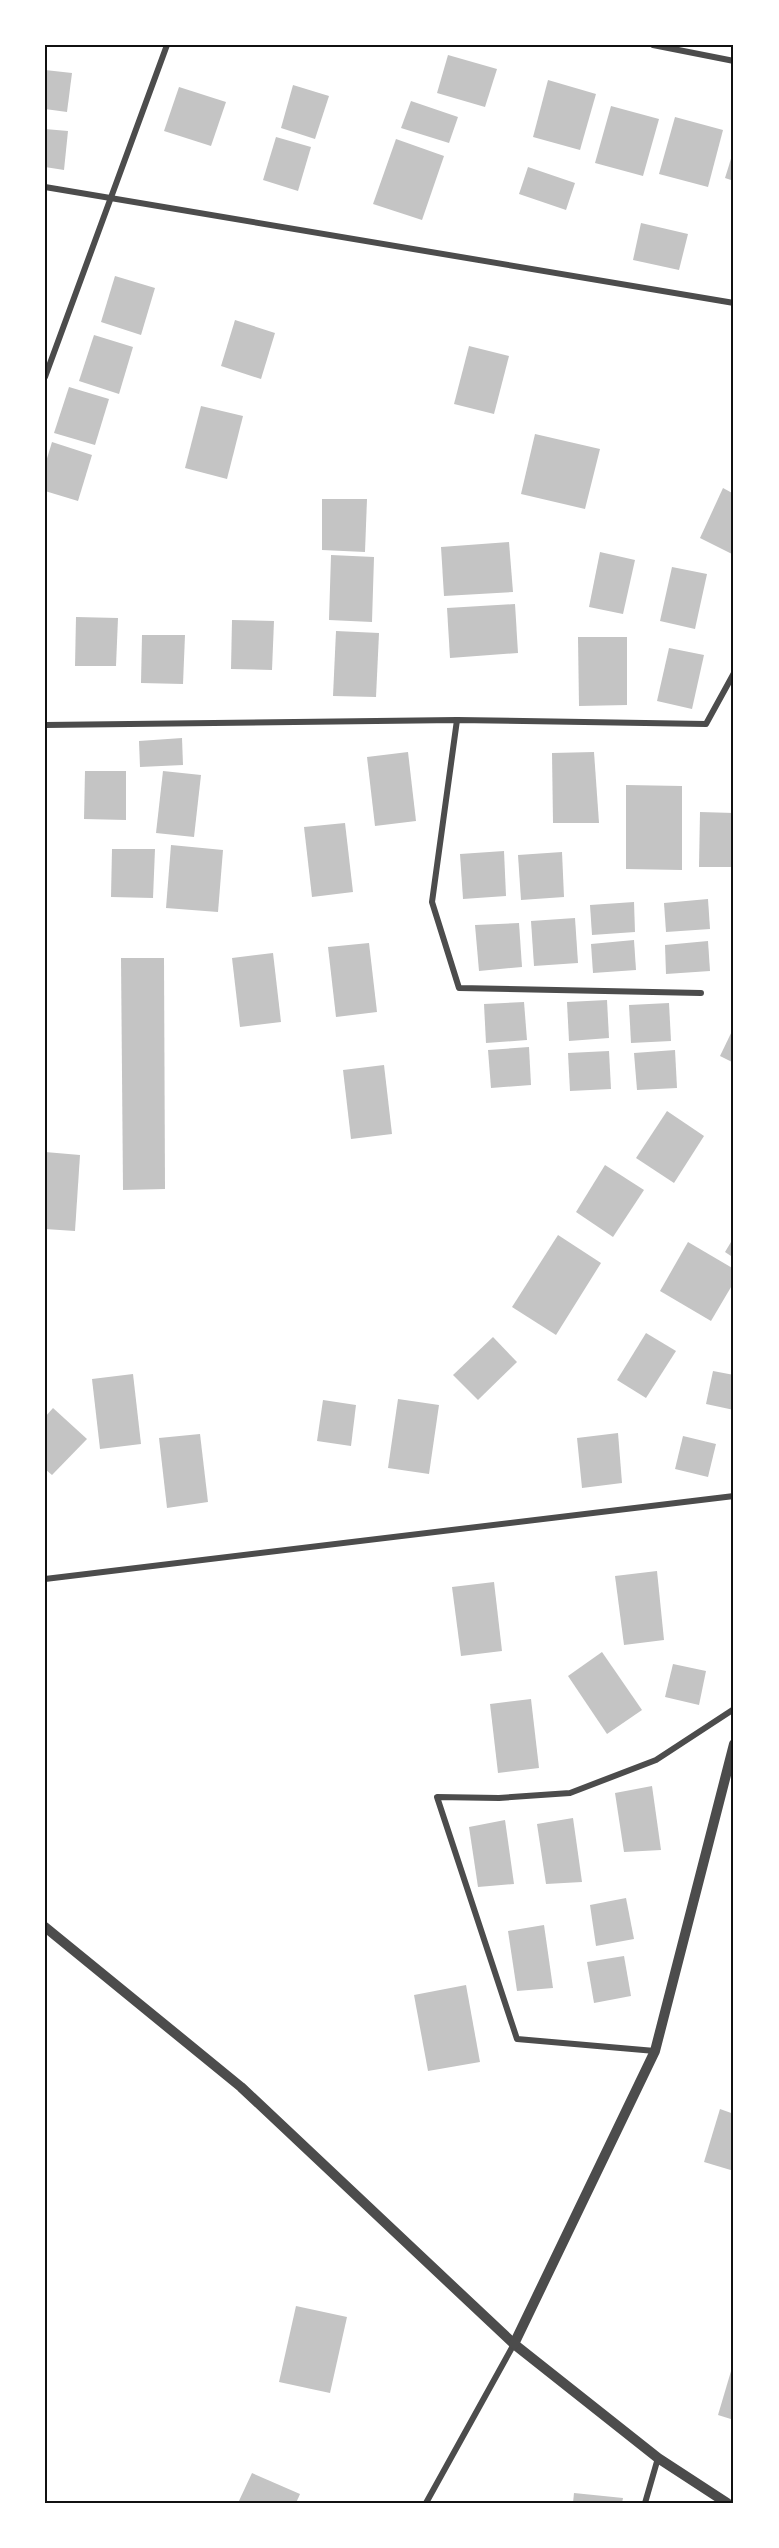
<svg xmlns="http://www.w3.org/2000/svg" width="779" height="2548" viewBox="0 0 779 2548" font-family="Raleway,sans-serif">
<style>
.building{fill:#c4c4c4}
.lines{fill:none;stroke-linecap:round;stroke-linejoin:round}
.minor{stroke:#4c4c4c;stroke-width:6}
.tertiary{stroke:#4c4c4c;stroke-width:10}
.neatline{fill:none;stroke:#111;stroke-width:2}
</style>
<rect width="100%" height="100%" fill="#fff"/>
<!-- building -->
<g class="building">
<path d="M448 55 497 69 485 107 437 93Z"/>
<path d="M45 70 72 73 67 112 45 109Z"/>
<path d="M548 80 596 94 580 150 533 137Z"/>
<path d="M293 85 329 96 315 139 281 128Z"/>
<path d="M179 87 226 102 211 146 164 131Z"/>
<path d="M411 101 458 117 449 143 401 128Z"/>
<path d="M611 106 659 119 643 176 595 163Z"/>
<path d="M675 117 723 130 708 187 659 174Z"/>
<path d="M45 129 68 131 64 170 45 167Z"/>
<path d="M276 137 311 147 298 191 263 180Z"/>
<path d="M396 139 444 156 422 220 373 204Z"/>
<path d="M734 149V181L725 178Z"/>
<path d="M528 167 575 183 566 210 519 194Z"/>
<path d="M641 223 688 234 679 270 633 260Z"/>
<path d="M115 276 155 288 141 335 101 322Z"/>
<path d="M235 320 275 333 261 379 221 366Z"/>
<path d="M94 335 133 347 119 394 79 381Z"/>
<path d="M469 346 509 356 494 414 454 404Z"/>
<path d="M69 387 109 399 95 445 54 433Z"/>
<path d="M201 406 243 416 227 479 185 468Z"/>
<path d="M535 434 600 449 585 509 521 494Z"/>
<path d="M52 442 92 455 78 501 45 491V465Z"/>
<path d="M723 488 734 494 732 554 700 538Z"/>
<path d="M322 499H367L365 552 322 550Z"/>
<path d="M509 542 513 592 444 596 441 547Z"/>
<path d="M600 552 635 560 623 614 589 607Z"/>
<path d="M331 555 374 557 372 622 329 620Z"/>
<path d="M672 567 707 574 695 629 660 621Z"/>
<path d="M515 604 518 653 450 658 447 608Z"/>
<path d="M76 617 118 618 116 666H75Z"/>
<path d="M232 620 274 621 272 670 231 669Z"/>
<path d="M336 631 379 633 376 697 333 696Z"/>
<path d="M142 635H185L183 684 141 683Z"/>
<path d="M578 637H627V705L579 706Z"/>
<path d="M669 648 704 655 692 709 657 701Z"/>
<path d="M182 738 183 765 140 767 139 741Z"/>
<path d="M408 752 416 821 375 826 367 757Z"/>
<path d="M594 752 599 823H553L552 753Z"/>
<path d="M85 771H126V820L84 819Z"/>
<path d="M163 771 201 775 194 837 156 833Z"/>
<path d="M626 785 682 786V870L626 869Z"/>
<path d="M700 812 734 813V867H699Z"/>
<path d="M345 823 353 892 312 897 304 827Z"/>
<path d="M171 845 223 850 218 912 166 908Z"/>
<path d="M112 849H155L153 898 111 897Z"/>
<path d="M504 851 506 896 463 899 460 854Z"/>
<path d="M562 852 564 897 521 900 518 855Z"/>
<path d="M708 899 710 929 666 932 664 903Z"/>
<path d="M634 902 635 932 592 935 590 905Z"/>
<path d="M575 918 578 963 534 966 531 921Z"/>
<path d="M519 923 522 967 479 971 475 925Z"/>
<path d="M634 940 636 970 593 973 591 944Z"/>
<path d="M708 941 710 971 666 974 665 945Z"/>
<path d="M369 943 377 1012 336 1017 328 947Z"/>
<path d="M273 953 281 1022 240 1027 232 958Z"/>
<path d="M121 958H164L165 1189 123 1190Z"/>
<path d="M607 1000 609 1038 569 1041 567 1002Z"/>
<path d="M524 1002 527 1040 486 1043 484 1004Z"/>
<path d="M669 1003 671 1041 631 1043 629 1005Z"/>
<path d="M734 1027V1063L720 1056Z"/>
<path d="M529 1047 531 1085 491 1088 488 1050Z"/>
<path d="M675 1050 677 1088 637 1090 634 1053Z"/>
<path d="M609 1051 611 1089 570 1091 568 1053Z"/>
<path d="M384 1065 392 1134 351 1139 343 1070Z"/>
<path d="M667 1111 704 1136 674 1183 636 1158Z"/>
<path d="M45 1152 80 1155 75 1231 45 1229Z"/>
<path d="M605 1165 644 1190 613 1237 576 1212Z"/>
<path d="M558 1235 601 1263 556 1335 512 1307Z"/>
<path d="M734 1237V1258L725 1252Z"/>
<path d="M688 1242 734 1269V1282L711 1321 660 1291Z"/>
<path d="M646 1333 676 1351 646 1398 617 1380Z"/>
<path d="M493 1337 517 1362 478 1400 453 1375Z"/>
<path d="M713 1371 734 1375V1410L706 1404Z"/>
<path d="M133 1374 141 1444 100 1449 92 1379Z"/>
<path d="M398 1399 439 1405 429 1474 388 1468Z"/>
<path d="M323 1400 356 1405 351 1446 317 1441Z"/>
<path d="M53 1408 87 1439 52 1475 45 1469V1417Z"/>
<path d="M618 1433 622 1483 582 1488 577 1438Z"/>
<path d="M200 1434 208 1502 167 1508 159 1438Z"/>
<path d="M683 1436 716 1444 708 1477 675 1469Z"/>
<path d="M657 1571 664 1640 624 1645 615 1576Z"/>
<path d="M494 1582 502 1651 461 1656 452 1587Z"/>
<path d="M602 1652 642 1710 607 1734 568 1676Z"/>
<path d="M673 1664 706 1671 699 1705 665 1697Z"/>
<path d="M531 1699 539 1768 498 1773 490 1704Z"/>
<path d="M652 1786 661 1850 624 1852 615 1793Z"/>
<path d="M573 1818 582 1882 546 1884 537 1824Z"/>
<path d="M505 1820 514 1884 478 1887 469 1827Z"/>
<path d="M626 1898 634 1939 596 1946 590 1905Z"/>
<path d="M544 1925 553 1988 517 1991 508 1931Z"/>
<path d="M624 1956 631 1996 594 2003 587 1962Z"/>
<path d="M466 1985 480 2062 428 2071 414 1995Z"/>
<path d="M720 2109 734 2114V2171L704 2162Z"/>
<path d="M296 2306 347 2317 330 2393 279 2382Z"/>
<path d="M734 2361V2420L718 2415Z"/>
<path d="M252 2473 300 2494 296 2503H238Z"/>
<path d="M574 2493 623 2498 622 2503H573Z"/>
</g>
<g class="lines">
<!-- minor -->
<g class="minor">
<path d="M653 45 734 61"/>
<path d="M45 187 734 303"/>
<path d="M45 377 167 45"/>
<path d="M457 720 432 902 459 988 701 993"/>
<path d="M45 725 457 720 706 724 734 673"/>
<path d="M45 1579 734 1496"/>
<path d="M655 2051 517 2039 437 1797 499 1798 570 1793 656 1760 734 1709"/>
<path d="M426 2503 514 2344"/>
<path d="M645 2503 658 2458"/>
</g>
<!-- tertiary -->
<g class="tertiary">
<path d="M45 1927 241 2087 514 2344 658 2458 727 2503"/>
<path d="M514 2344 655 2051 734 1744"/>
</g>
</g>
<!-- border -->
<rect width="779" height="2548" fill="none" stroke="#ffffff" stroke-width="93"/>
<rect x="46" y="46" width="686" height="2456" class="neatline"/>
</svg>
